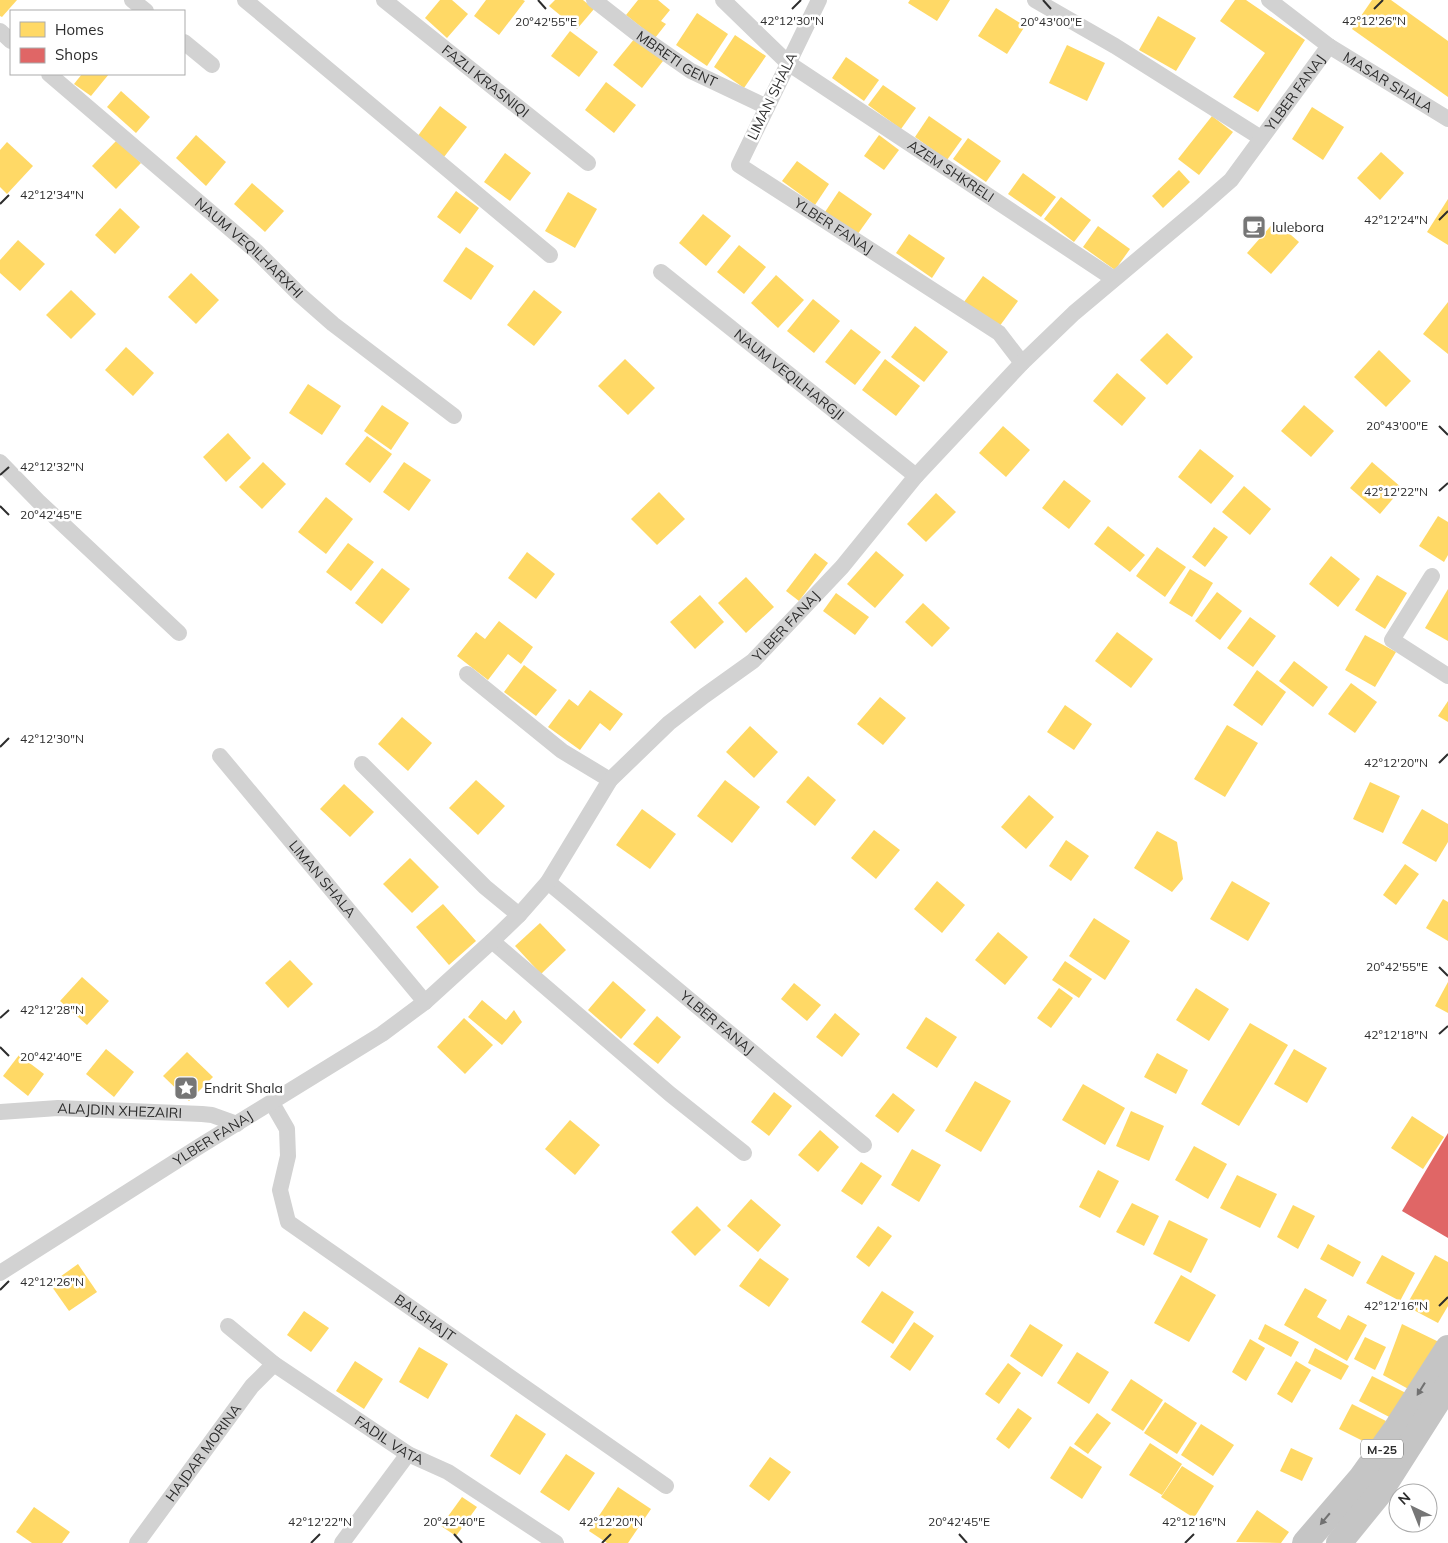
<svg xmlns="http://www.w3.org/2000/svg" width="1448" height="1543" viewBox="0 0 1448 1543" font-family="Mulish,sans-serif">
<style>
.homes{fill:#ffd966}
.shops{fill:#e06666}
.lines{fill:none;stroke-linecap:round;stroke-linejoin:round}
.minor{stroke:#d2d2d2;stroke-width:16}
.primary{stroke:#c5c5c5;stroke-width:26}
.oneway{fill:#717171}
.ticks{fill:none;stroke:#2d2d2d;stroke-width:2}
.labels{text-anchor:middle;dominant-baseline:central;stroke-width:5;stroke-linejoin:round;paint-order:stroke}
.shield{fill:#fff;stroke:#6c6c6c;stroke-width:1}
.shield-label{font-size:12px;font-weight:bold;fill:#2d2d2d}
.street-label{font-size:14px;fill:#2d2d2d;stroke:#fff}
.poi-label{font-size:14px;fill:#2d2d2d;stroke:#fff;text-anchor:start}
.ticks-label{font-size:12px;text-anchor:middle;fill:#2d2d2d;stroke:#fff;stroke-width:5;stroke-linejoin:round;paint-order:stroke}
</style>
<rect width="100%" height="100%" fill="#fff"/>
<!-- homes -->
<g class="homes">
<path d="M0 0H17L2 17 0 16Z"/>
<path d="M440 0H452L468 14 447 38 425 18Z"/>
<path d="M486 0H523L525 1 499 35 474 16Z"/>
<path d="M555 0H583L594 9 577 29 549 6Z"/>
<path d="M638 0H658L670 10 661 21 666 24 655 38 626 15Z"/>
<path d="M910 0H950L937 21 908 3Z"/>
<path d="M1235 0H1246L1305 40 1258 112 1233 97 1265 53 1220 21Z"/>
<path d="M1372 0H1391L1448 41V97L1352 29Z"/>
<path d="M996 8 1025 26 1007 54 978 36Z"/>
<path d="M697 13 728 34 707 66 676 45Z"/>
<path d="M1158 16 1196 38 1176 71 1139 50Z"/>
<path d="M570 31 598 52 579 77 551 56Z"/>
<path d="M735 35 766 56 744 88 714 67Z"/>
<path d="M635 38 663 61 642 88 613 65Z"/>
<path d="M1067 45 1105 63 1087 101 1049 83Z"/>
<path d="M846 57 879 80 864 101 832 78Z"/>
<path d="M82 74H109L91 96 74 84Z"/>
<path d="M606 82 636 105 614 133 585 110Z"/>
<path d="M883 85 916 108 901 129 868 105Z"/>
<path d="M121 91 150 117 136 133 107 107Z"/>
<path d="M440 106 467 127 444 157 417 137Z"/>
<path d="M1312 107 1344 127 1323 160 1292 139Z"/>
<path d="M929 116 962 139 947 160 915 137Z"/>
<path d="M1212 116 1233 132 1199 175 1178 159Z"/>
<path d="M196 135 226 162 206 186 176 158Z"/>
<path d="M879 135 899 150 884 170 864 156Z"/>
<path d="M968 138 1001 161 986 182 953 159Z"/>
<path d="M117 140 141 163 116 189 92 166Z"/>
<path d="M7 142 33 166 7 194 0 187V150Z"/>
<path d="M1381 152 1404 173 1380 200 1357 178Z"/>
<path d="M505 153 531 173 510 201 484 182Z"/>
<path d="M797 161 829 184 815 205 782 181Z"/>
<path d="M1179 170 1190 182 1163 208 1152 196Z"/>
<path d="M1023 173 1056 197 1041 217 1008 194Z"/>
<path d="M252 183 284 211 265 232 234 204Z"/>
<path d="M456 191 479 208 460 234 437 217Z"/>
<path d="M839 191 872 214 857 235 825 212Z"/>
<path d="M568 192 597 209 575 248 545 231Z"/>
<path d="M1061 197 1091 220 1074 242 1044 219Z"/>
<path d="M1448 199V245L1427 232Z"/>
<path d="M120 208 140 227 115 254 95 235Z"/>
<path d="M703 214 731 236 706 266 679 243Z"/>
<path d="M1275 221 1299 242 1271 274 1247 253Z"/>
<path d="M1098 226 1130 249 1115 270 1083 247Z"/>
<path d="M909 234 945 258 932 278 896 253Z"/>
<path d="M18 240 45 264 20 291 0 273V260Z"/>
<path d="M739 245 766 267 744 294 717 272Z"/>
<path d="M466 247 494 266 471 300 443 281Z"/>
<path d="M191 273 219 300 196 324 168 297Z"/>
<path d="M776 275 804 300 778 328 751 303Z"/>
<path d="M983 276 1018 301 999 327 964 302Z"/>
<path d="M71 290 96 314 71 339 46 315Z"/>
<path d="M534 290 562 312 534 346 507 325Z"/>
<path d="M813 299 840 321 814 353 787 331Z"/>
<path d="M1448 302V354L1423 334Z"/>
<path d="M915 326 948 352 924 382 891 357Z"/>
<path d="M851 329 881 352 855 385 825 362Z"/>
<path d="M1167 333 1193 357 1167 385 1140 360Z"/>
<path d="M126 347 154 373 133 396 105 370Z"/>
<path d="M1379 350 1411 381 1386 407 1354 377Z"/>
<path d="M625 359 655 388 628 415 598 386Z"/>
<path d="M885 359 920 386 896 416 862 390Z"/>
<path d="M1117 373 1146 398 1122 426 1093 401Z"/>
<path d="M308 384 341 406 322 435 289 413Z"/>
<path d="M382 405 409 423 391 450 364 431Z"/>
<path d="M1304 405 1334 431 1311 457 1281 431Z"/>
<path d="M1003 426 1030 450 1006 477 979 453Z"/>
<path d="M228 433 251 458 226 482 203 457Z"/>
<path d="M367 436 392 454 370 483 345 464Z"/>
<path d="M1200 449 1234 476 1211 504 1178 477Z"/>
<path d="M263 462 286 484 262 509 239 487Z"/>
<path d="M404 462 431 480 409 511 383 492Z"/>
<path d="M1372 462 1402 488 1380 514 1350 488Z"/>
<path d="M1064 480 1091 501 1069 529 1042 508Z"/>
<path d="M1244 486 1271 509 1250 535 1222 512Z"/>
<path d="M659 492 685 519 657 545 631 519Z"/>
<path d="M936 493 956 512 926 542 907 524Z"/>
<path d="M326 497 353 519 326 554 298 532Z"/>
<path d="M1438 516 1448 522V555L1444 562 1419 546Z"/>
<path d="M1108 526 1145 555 1130 572 1094 544Z"/>
<path d="M1214 527 1228 537 1205 567 1192 557Z"/>
<path d="M348 543 374 562 351 591 326 572Z"/>
<path d="M1157 547 1186 567 1165 597 1136 576Z"/>
<path d="M876 551 904 575 875 608 847 584Z"/>
<path d="M527 552 555 574 536 599 508 578Z"/>
<path d="M815 553 828 563 799 601 786 591Z"/>
<path d="M1331 556 1360 579 1338 607 1309 584Z"/>
<path d="M382 568 410 589 382 624 355 603Z"/>
<path d="M1190 569 1213 583 1192 617 1169 603Z"/>
<path d="M1377 575 1407 593 1385 629 1355 610Z"/>
<path d="M746 577 774 607 746 633 718 603Z"/>
<path d="M1448 589V641L1425 628Z"/>
<path d="M1217 592 1242 611 1220 640 1195 621Z"/>
<path d="M836 593 869 617 855 635 823 611Z"/>
<path d="M700 595 724 622 695 649 670 622Z"/>
<path d="M923 603 950 628 932 647 905 622Z"/>
<path d="M1250 617 1276 636 1253 667 1227 648Z"/>
<path d="M499 621 533 647 521 664 508 654 488 680 457 656 476 632 485 639Z"/>
<path d="M1117 632 1153 659 1131 688 1095 661Z"/>
<path d="M1365 635 1396 652 1375 687 1345 670Z"/>
<path d="M1294 661 1328 687 1313 707 1279 681Z"/>
<path d="M524 665 557 690 536 716 504 692Z"/>
<path d="M1257 670 1286 692 1262 726 1233 705Z"/>
<path d="M1351 683 1377 702 1355 733 1328 714Z"/>
<path d="M590 690 623 714 610 731 600 723 580 750 548 727 569 699 578 706Z"/>
<path d="M880 697 906 718 883 745 857 724Z"/>
<path d="M1448 701V722L1438 716Z"/>
<path d="M1065 705 1092 724 1074 750 1047 732Z"/>
<path d="M402 717 432 743 408 771 378 744Z"/>
<path d="M1227 725 1258 743 1225 797 1194 779Z"/>
<path d="M750 726 778 752 754 778 726 752Z"/>
<path d="M808 776 836 800 815 826 786 802Z"/>
<path d="M476 780 505 806 478 835 449 808Z"/>
<path d="M725 780 760 807 732 843 697 816Z"/>
<path d="M1370 782 1400 796 1383 833 1353 819Z"/>
<path d="M344 784 374 812 350 837 320 809Z"/>
<path d="M1029 795 1054 817 1026 849 1001 827Z"/>
<path d="M642 809 676 834 650 869 616 845Z"/>
<path d="M1422 809 1448 824V842L1436 862 1402 843Z"/>
<path d="M874 830 900 850 876 879 851 858Z"/>
<path d="M1157 831 1177 842 1183 879 1172 892 1134 868Z"/>
<path d="M1066 840 1089 856 1071 881 1049 866Z"/>
<path d="M410 858 439 887 412 913 383 884Z"/>
<path d="M1405 864 1419 874 1396 905 1383 895Z"/>
<path d="M937 881 965 905 942 933 914 909Z"/>
<path d="M1232 881 1270 903 1248 941 1210 919Z"/>
<path d="M1443 899 1448 902V941L1426 928Z"/>
<path d="M443 904 476 941 449 965 416 927Z"/>
<path d="M1094 918 1130 941 1105 980 1069 956Z"/>
<path d="M540 923 566 950 541 974 515 946Z"/>
<path d="M998 932 1028 957 1005 985 975 960Z"/>
<path d="M290 960 313 984 288 1008 265 983Z"/>
<path d="M1065 961 1092 979 1079 998 1052 980Z"/>
<path d="M82 977 109 1001 87 1025 60 1001Z"/>
<path d="M613 981 646 1010 621 1039 588 1010Z"/>
<path d="M1448 982V1013L1435 1006Z"/>
<path d="M794 983 821 1005 807 1021 781 999Z"/>
<path d="M1059 988 1073 998 1051 1028 1037 1018Z"/>
<path d="M1196 988 1229 1009 1209 1041 1176 1020Z"/>
<path d="M482 1000 506 1020 514 1010 522 1022 502 1045 468 1017Z"/>
<path d="M835 1013 860 1034 842 1057 816 1037Z"/>
<path d="M657 1016 681 1037 658 1064 633 1044Z"/>
<path d="M926 1017 957 1037 937 1068 906 1048Z"/>
<path d="M464 1018 493 1045 465 1074 437 1047Z"/>
<path d="M1250 1023 1288 1045 1239 1126 1201 1104Z"/>
<path d="M106 1049 134 1072 114 1097 86 1074Z"/>
<path d="M1294 1049 1327 1068 1307 1103 1274 1084Z"/>
<path d="M187 1052 213 1077 189 1101 163 1076Z"/>
<path d="M1157 1053 1188 1070 1176 1094 1144 1077Z"/>
<path d="M19 1055 44 1074 28 1096 3 1076Z"/>
<path d="M975 1081 1011 1101 981 1152 945 1131Z"/>
<path d="M1083 1084 1125 1108 1105 1145 1062 1120Z"/>
<path d="M774 1092 792 1106 769 1136 751 1122Z"/>
<path d="M893 1093 915 1110 898 1133 875 1116Z"/>
<path d="M1131 1111 1164 1126 1149 1161 1116 1146Z"/>
<path d="M1412 1116 1444 1137 1423 1169 1391 1148Z"/>
<path d="M570 1120 600 1145 575 1175 545 1149Z"/>
<path d="M820 1130 839 1147 818 1172 798 1155Z"/>
<path d="M1194 1146 1227 1164 1208 1199 1175 1180Z"/>
<path d="M912 1149 941 1165 919 1202 891 1185Z"/>
<path d="M861 1162 882 1176 862 1205 841 1191Z"/>
<path d="M1098 1170 1119 1181 1100 1218 1079 1207Z"/>
<path d="M1237 1175 1277 1194 1260 1228 1220 1208Z"/>
<path d="M751 1199 781 1225 758 1252 727 1226Z"/>
<path d="M1132 1203 1159 1216 1144 1246 1116 1232Z"/>
<path d="M1293 1205 1315 1216 1298 1249 1277 1237Z"/>
<path d="M697 1206 721 1230 695 1256 671 1232Z"/>
<path d="M1169 1220 1208 1239 1191 1273 1153 1254Z"/>
<path d="M878 1226 892 1236 869 1267 856 1257Z"/>
<path d="M1328 1244 1361 1262 1353 1277 1320 1259Z"/>
<path d="M1382 1255 1415 1273 1400 1301 1366 1283Z"/>
<path d="M1435 1255 1448 1262V1306L1438 1323 1406 1306Z"/>
<path d="M760 1258 789 1279 769 1307 739 1286Z"/>
<path d="M78 1264 97 1292 69 1311 50 1284Z"/>
<path d="M1181 1275 1216 1295 1189 1342 1154 1323Z"/>
<path d="M1305 1288 1327 1300 1317 1317 1340 1330 1348 1315 1367 1325 1347 1361 1284 1325Z"/>
<path d="M882 1291 914 1312 893 1344 861 1322Z"/>
<path d="M304 1311 329 1328 311 1352 287 1335Z"/>
<path d="M914 1322 934 1336 910 1371 890 1357Z"/>
<path d="M1030 1324 1063 1345 1042 1377 1010 1356Z"/>
<path d="M1265 1324 1299 1342 1291 1357 1258 1339Z"/>
<path d="M1402 1324 1443 1344 1412 1391 1383 1375Z"/>
<path d="M1365 1337 1386 1347 1375 1370 1354 1359Z"/>
<path d="M1250 1339 1265 1348 1246 1381 1232 1372Z"/>
<path d="M419 1347 448 1364 428 1399 399 1382Z"/>
<path d="M1315 1348 1349 1366 1341 1380 1308 1363Z"/>
<path d="M1077 1352 1109 1372 1089 1404 1057 1383Z"/>
<path d="M355 1361 383 1379 364 1409 336 1391Z"/>
<path d="M1296 1361 1311 1370 1292 1403 1277 1394Z"/>
<path d="M1008 1363 1021 1373 999 1404 985 1394Z"/>
<path d="M1372 1376 1406 1393 1393 1419 1359 1401Z"/>
<path d="M1131 1379 1163 1400 1143 1431 1111 1410Z"/>
<path d="M1165 1402 1197 1423 1177 1454 1144 1433Z"/>
<path d="M1352 1404 1386 1421 1373 1446 1339 1429Z"/>
<path d="M1018 1408 1032 1418 1009 1449 996 1439Z"/>
<path d="M1097 1413 1111 1423 1088 1454 1074 1444Z"/>
<path d="M516 1414 546 1434 520 1475 490 1456Z"/>
<path d="M1201 1424 1234 1445 1213 1476 1181 1455Z"/>
<path d="M1150 1443 1182 1464 1162 1495 1129 1475Z"/>
<path d="M1070 1446 1102 1467 1082 1499 1050 1478Z"/>
<path d="M1291 1448 1313 1458 1302 1481 1280 1471Z"/>
<path d="M566 1454 595 1473 569 1511 540 1492Z"/>
<path d="M770 1457 791 1472 769 1501 749 1486Z"/>
<path d="M1182 1466 1214 1486 1194 1518 1161 1497Z"/>
<path d="M618 1487 651 1509 628 1543H607L589 1531Z"/>
<path d="M462 1497 477 1507 456 1536 441 1526Z"/>
<path d="M34 1507 70 1532 62 1543H32L16 1532Z"/>
<path d="M1257 1510 1289 1532 1281 1543 1236 1542Z"/>
</g>
<!-- shops -->
<path class="shops" d="M1448 1133V1238L1402 1211Z"/>
<g class="lines">
<!-- minor -->
<g class="minor">
<path d="M132 0 146 11"/>
<path d="M245 0 550 255"/>
<path id="s1" d="M384 0 588 163"/>
<path id="s2" d="M594 0 635 32 691 71 767 107"/>
<path id="s3" d="M723 0 788 63 1114 279"/>
<path id="s4" d="M819 0 739 165 999 333 1022 363"/>
<path d="M1035 0 1115 46 1261 138"/>
<path id="s5" d="M1269 0 1329 46 1448 119"/>
<path d="M0 31 11 41"/>
<path d="M184 42 212 65"/>
<path id="s6" d="M49 74 256 251 300 295 333 324 454 416"/>
<path id="s7" d="M661 272 916 476"/>
<path d="M0 462 38 501 179 633"/>
<path d="M1432 576 1392 640 1448 676"/>
<path d="M467 674 562 751 610 780"/>
<path id="s8" d="M220 756 425 1002"/>
<path d="M362 764 485 887 519 915"/>
<path id="s9" d="M548 882 864 1145"/>
<path d="M492 941 670 1094 744 1153"/>
<path id="s10" d="M272 1103 287 1129 288 1156 280 1190 288 1222 666 1486"/>
<path id="s11" d="M0 1112 58 1108 202 1114 212 1115 237 1124"/>
<path id="s12" d="M0 1273 200 1146 382 1034 425 1002 492 941 519 915 548 882 610 780 669 723 704 696 753 661 842 567 916 476 1022 363 1074 313 1198 209 1231 180 1329 46"/>
<path id="s13" d="M228 1326 274 1364 408 1454 448 1472 556 1543"/>
<path id="s14" d="M137 1543 252 1386 274 1364"/>
<path d="M342 1543 408 1454"/>
</g>
<!-- primary -->
<g class="primary">
<path d="M1305 1543 1361 1478 1396 1429 1448 1348"/>
<path d="M1339 1543 1378 1495 1448 1385"/>
</g>
</g>
<!-- one-way arrows -->
<defs><path id="oneway-solid" d="M-6-.8H1V-3.2L6.5 0L1 3.2V.8H-6Z" transform="scale(1.25)"/></defs>
<g class="oneway">
<use href="#oneway-solid" transform="translate(1421 1389) rotate(122)"/>
<use href="#oneway-solid" transform="translate(1325 1519) rotate(130)"/>
</g>
<!-- ticks -->
<path class="ticks" d="M538 0 546 9M1043 0 1051 9M792 9 801 0M1374 9 1383 0M0 204 9 195M1439 220 1448 211M1439 426 1448 435M0 475 9 467M1439 491 1448 483M0 506 9 515M0 747 9 738M1439 763 1448 754M1439 967 1448 976M0 1018 9 1010M1439 1034 1448 1026M0 1047 9 1056M0 1290 9 1281M1439 1306 1448 1297M454 1534 462 1543M959 1534 967 1543M311 1543 320 1534M602 1543 611 1534M1185 1543 1194 1534"/>
<!-- icons -->
<defs>
<g id="cafe-square" transform="scale(1.25)"><rect x="-9" y="-9" width="18" height="18" rx="4" fill="#767676" stroke="#fff"/><path d="M-5.5-4.5H6V0H3Q3 3.5 0 3.5H-2.5Q-5.5 3.5-5.5 0ZM3-3.2v2h1.7v-2ZM-6 4.5H4V6H-6Z" fill="#fff"/></g>
<g id="sight-square" transform="scale(1.25)"><rect x="-9" y="-9" width="18" height="18" rx="4" fill="#767676" stroke="#fff"/><path d="M0-6L1.8-2.2L6-1.7L2.9 1.2L3.7 5.4L0 3.3L-3.7 5.4L-2.9 1.2L-6-1.7L-1.8-2.2Z" fill="#fff"/></g>
</defs>
<g fill-rule="evenodd">
<use href="#cafe-square" x="1254" y="227"/>
<use href="#sight-square" x="186" y="1088"/>
</g>
<g class="labels">
<!-- shield labels -->
<rect class="shield" x="1361" y="1439.5" width="42" height="19" rx="4"/>
<g class="shield-label">
<text x="1382" y="1449">M-25</text>
</g>
<!-- street labels -->
<g class="street-label">
<text stroke="none"><textPath href="#s2" startOffset="102">MBRETI GENT</textPath></text>
<text stroke="none"><textPath href="#s1" startOffset="130">FAZLI KRASNIQI</textPath></text>
<text stroke="none"><textPath href="#s5" startOffset="145">MASAR SHALA</textPath></text>
<text stroke="none"><textPath href="#s12" startOffset="1770">YLBER FANAJ</textPath></text>
<text transform="translate(772 96) rotate(-64)">LIMAN SHALA</text>
<text stroke="none"><textPath href="#s3" startOffset="286">AZEM SHKRELI</textPath></text>
<text stroke="none"><textPath href="#s4" startOffset="296">YLBER FANAJ</textPath></text>
<text stroke="none"><textPath href="#s6" startOffset="265">NAUM VEQILHARXHI</textPath></text>
<text stroke="none"><textPath href="#s7" startOffset="164">NAUM VEQILHARGJI</textPath></text>
<text stroke="none"><textPath href="#s12" startOffset="1030">YLBER FANAJ</textPath></text>
<text stroke="none"><textPath href="#s8" startOffset="160">LIMAN SHALA</textPath></text>
<text stroke="none"><textPath href="#s9" startOffset="220">YLBER FANAJ</textPath></text>
<text stroke="none"><textPath href="#s11" startOffset="120">ALAJDIN XHEZAIRI</textPath></text>
<text stroke="none"><textPath href="#s12" startOffset="252">YLBER FANAJ</textPath></text>
<text stroke="none"><textPath href="#s10" startOffset="292">BALSHAJT</textPath></text>
<text stroke="none"><textPath href="#s13" startOffset="198">FADIL VATA</textPath></text>
<text stroke="none"><textPath href="#s14" startOffset="112">HAJDAR MORINA</textPath></text>
</g>
<!-- poi labels -->
<g class="poi-label">
<text x="1272" y="227">lulebora</text>
<text x="204" y="1088">Endrit Shala</text>
</g>
</g>
<g class="ticks-label">
<text x="792" y="25">42°12'30"N</text>
<text x="1374" y="25">42°12'26"N</text>
<text x="1051" y="26">20°43'00"E</text>
<text x="546" y="26">20°42'55"E</text>
<text x="52" y="199">42°12'34"N</text>
<text x="1396" y="224">42°12'24"N</text>
<text x="1397" y="430">20°43'00"E</text>
<text x="52" y="471">42°12'32"N</text>
<text x="1396" y="496">42°12'22"N</text>
<text x="51" y="519">20°42'45"E</text>
<text x="52" y="743">42°12'30"N</text>
<text x="1396" y="767">42°12'20"N</text>
<text x="1397" y="971">20°42'55"E</text>
<text x="52" y="1014">42°12'28"N</text>
<text x="1396" y="1039">42°12'18"N</text>
<text x="51" y="1061">20°42'40"E</text>
<text x="52" y="1286">42°12'26"N</text>
<text x="1396" y="1310">42°12'16"N</text>
<text x="454" y="1526">20°42'40"E</text>
<text x="959" y="1526">20°42'45"E</text>
<text x="320" y="1526">42°12'22"N</text>
<text x="611" y="1526">42°12'20"N</text>
<text x="1194" y="1526">42°12'16"N</text>
</g>
<!-- legend -->
<rect x="10" y="10" width="175" height="65" fill="#ffffff" stroke="#ababab"/>
<rect x="20" y="22" width="25" height="15" fill="#ffd966" stroke="#ababab"/>
<text x="55" y="35" font-size="15" fill="#2d2d2d">Homes</text>
<rect x="20" y="48" width="25" height="15" fill="#e06666" stroke="#ababab"/>
<text x="55" y="60" font-size="15" fill="#2d2d2d">Shops</text>
<!-- north arrow -->
<g transform="translate(1413 1508) rotate(317)"><circle r="24" fill="#ffffff" stroke="#ababab"/>
<path d="M0-4L9 19L0 12L-9 19Z" fill="#767676"/>
<text y="-8" font-size="14" font-weight="bold" text-anchor="middle" fill="#2d2d2d">N</text>
</g>
</svg>
